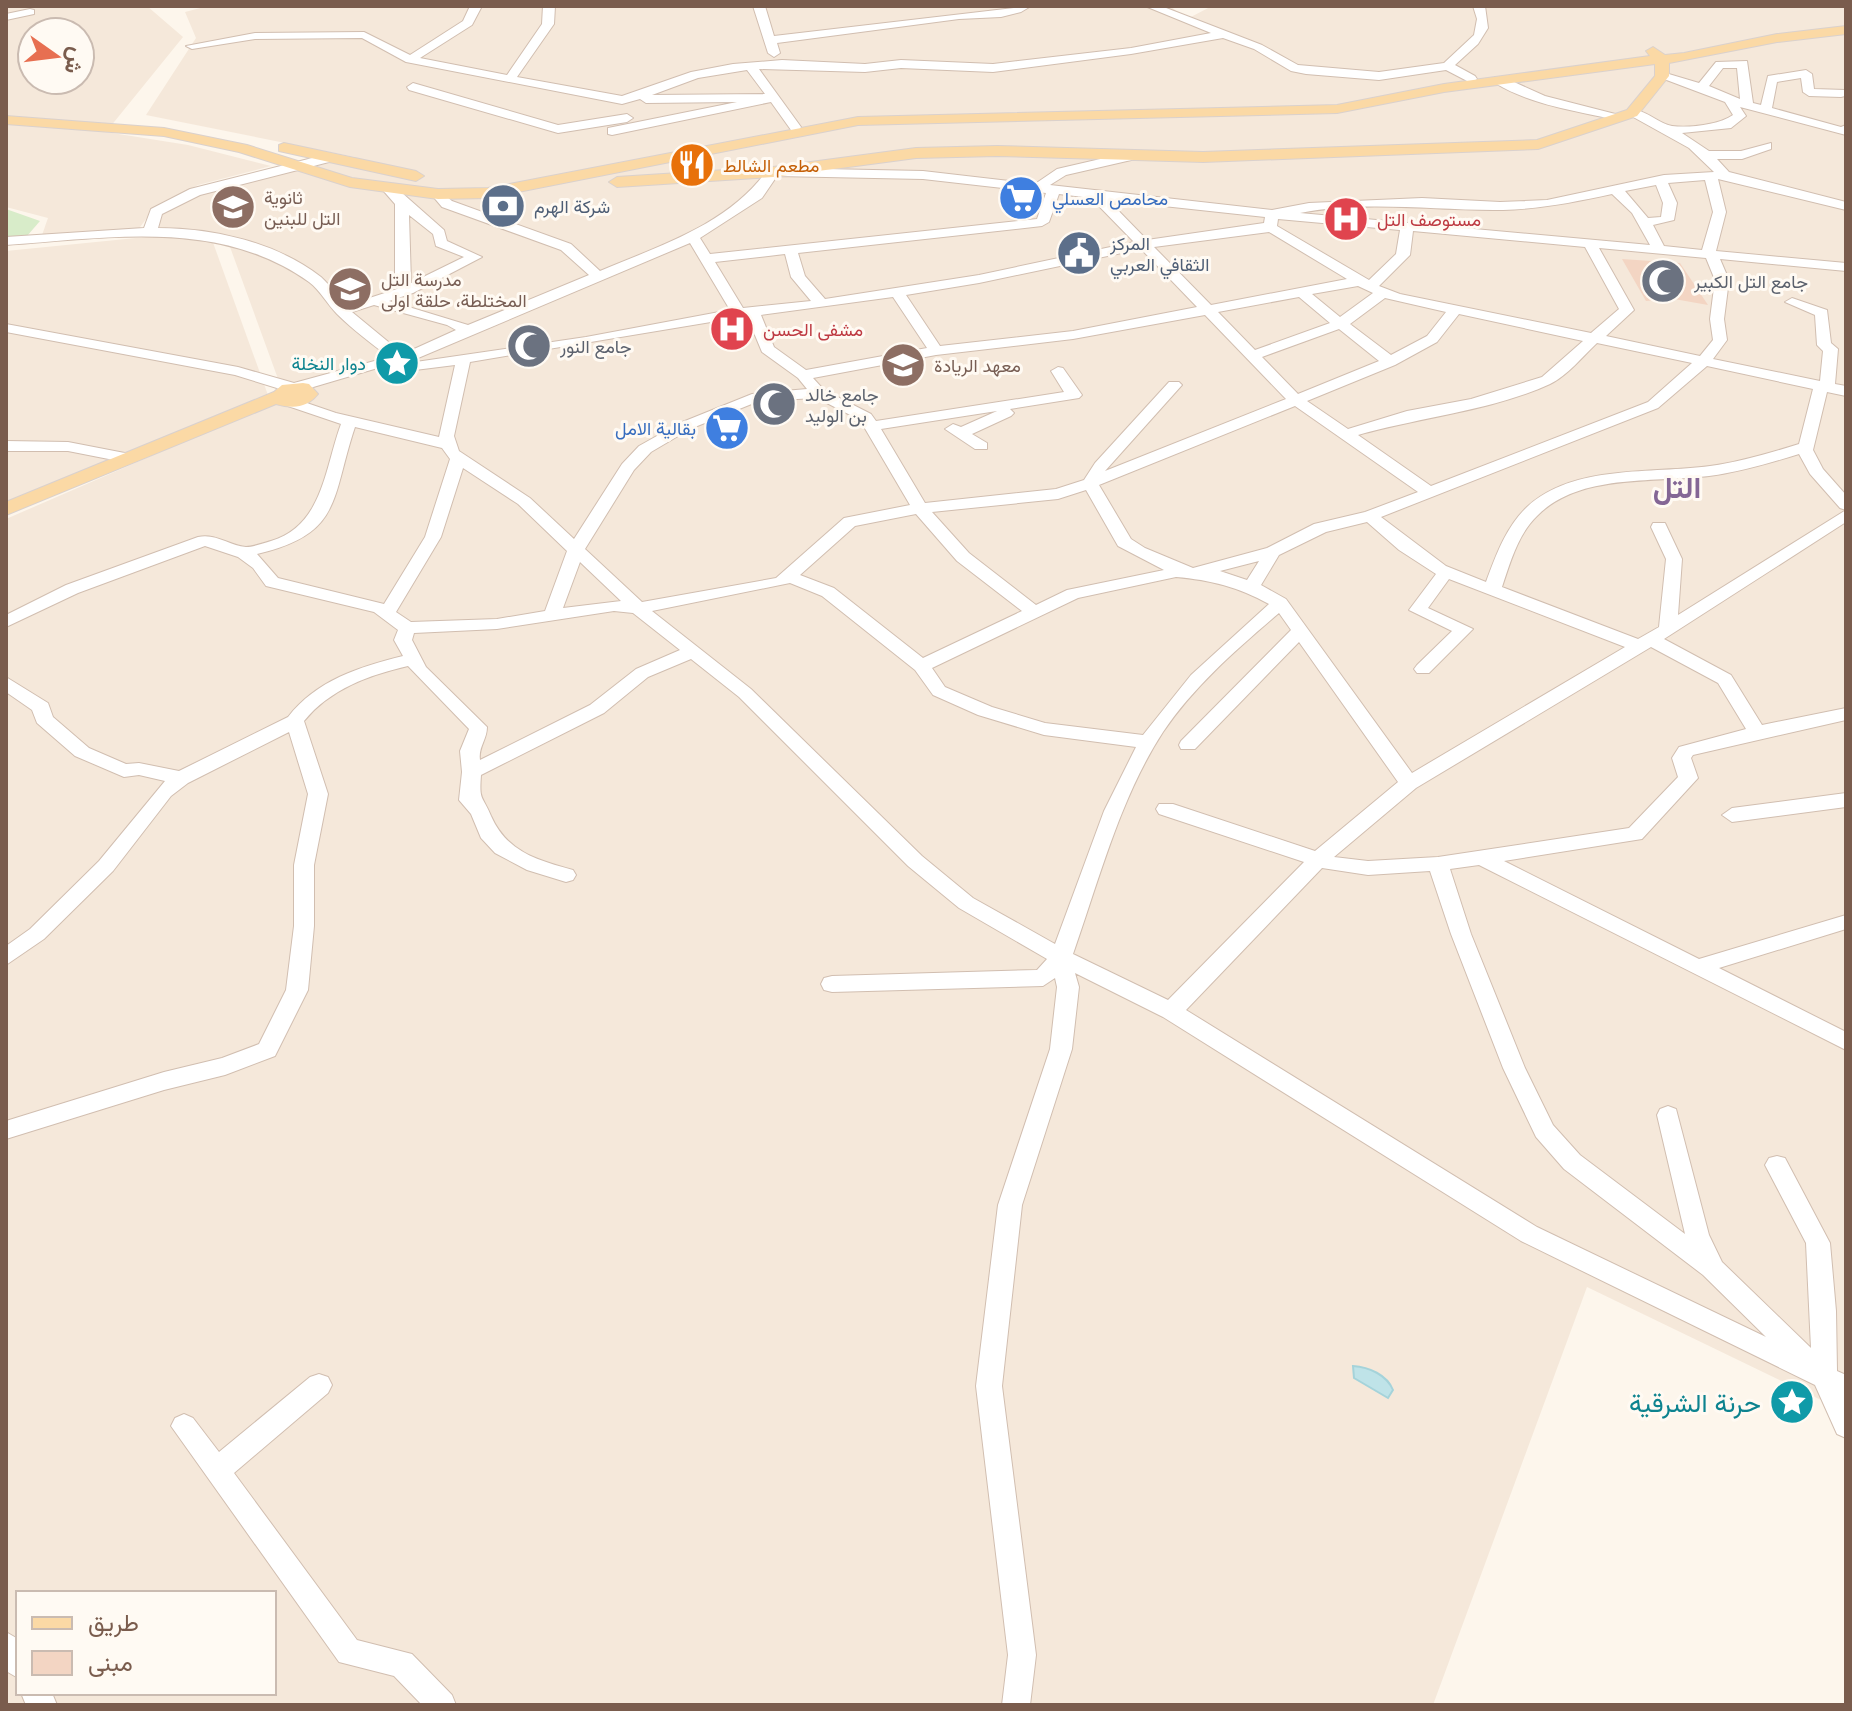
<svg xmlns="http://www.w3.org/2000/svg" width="1852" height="1711" viewBox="0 0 1852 1711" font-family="'PT Sans',Vazirmatn,sans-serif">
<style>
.residential{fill:#f5e8da;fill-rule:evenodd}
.green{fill:#d8ecc9}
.water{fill:#bfe3e8;stroke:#a5d3da;stroke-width:2}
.building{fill:#f3d5c3}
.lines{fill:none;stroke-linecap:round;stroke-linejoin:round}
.minor-casing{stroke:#d1beb0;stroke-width:2}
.major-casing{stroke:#dad1cd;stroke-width:2}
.minor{fill:#fff;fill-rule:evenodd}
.major{fill:#fbd9a5;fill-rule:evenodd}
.labels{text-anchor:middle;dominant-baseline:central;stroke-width:6;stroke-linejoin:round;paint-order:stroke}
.far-food-label{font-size:18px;fill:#c56008;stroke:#fffaf3;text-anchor:start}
.far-education-label{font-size:18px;fill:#785e54;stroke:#fffaf3;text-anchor:start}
.far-shop-label{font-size:18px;fill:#366cbe;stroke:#fffaf3;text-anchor:start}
.far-service-label{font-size:18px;fill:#4e5e75;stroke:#fffaf3;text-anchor:start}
.far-health-label{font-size:18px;fill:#be3a42;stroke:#fffaf3;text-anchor:start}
.far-worship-label{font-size:18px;fill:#5b616d;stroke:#fffaf3;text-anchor:start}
.far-culture-label{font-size:18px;fill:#0d838f;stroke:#fffaf3;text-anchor:end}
.near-culture-label{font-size:26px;fill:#0d838f;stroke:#fffaf3;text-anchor:end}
.district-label{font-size:30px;font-weight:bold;fill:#846695;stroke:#fffaf3}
</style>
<rect width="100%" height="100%" fill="#fdf6ec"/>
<!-- residential -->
<g class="residential">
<path d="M6 6H147L183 37 106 132 188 145 271 166 198 185 172 198 153 210 137 231 42 235 48 218 6 207ZM32 32H80V80H32Z"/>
<path d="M208 6H1170L1187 19 1212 6H1846V1412L1587 1287 1433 1705H6V519L285 398 226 236 158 228 162 212 196 194 355 157 146 115 196 38 185 12ZM18 1593H274V1693H18Z"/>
<path d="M176 234 211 237 269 398 6 504V251Z"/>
</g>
<!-- green -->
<path class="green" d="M6 209 40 221 27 236 6 237Z"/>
<!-- water -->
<path class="water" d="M1353 1366C1369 1367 1387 1375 1393 1390L1388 1398 1354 1378Z"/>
<!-- building -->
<path class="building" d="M1622 259 1680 263 1708 305 1674 299 1646 301Z"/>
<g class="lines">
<!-- minor casing -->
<g class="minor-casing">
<g id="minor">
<path d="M470 6H482L472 25 420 58 507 75 542 24 543 6H555L554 24 517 77 622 96 691 72 733 64 782 60 865 64 901 60 993 64 1131 48 1211 33 1145 6H1161L1262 45 1298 65 1379 72 1444 63 1474 35 1477 19 1473 6H1485L1488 28 1478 44 1455 65 1475 76 1477 79 1471 83 1446 70 1379 80 1306 74 1291 71 1254 49 1223 38 1131 54 993 72 901 68 865 72 759 69 801 127 799 130H791L771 102 612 135 608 134V128L737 102 646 103 640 99 622 104 406 62 362 38 255 39 192 49 186 46 255 33 364 32 410 55 463 21ZM747 70 765 94 652 95 698 78Z"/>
<path d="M753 6H765L774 36 1031 6 1021 12 1001 17 959 19 777 43 780 53 774 57 768 53Z"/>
<path d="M30 9 34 10V14L6 20V14Z"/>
<path d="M1747 61 1753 103 1761 105 1768 76 1806 70 1812 74 1814 89 1845 90V96L1841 97 1809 96 1803 92 1801 78 1777 82 1772 108 1841 127 1846 125V135L1740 107 1746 116 1731 128 1682 133 1709 151H1741L1771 143V149L1742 159H1717L1729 172 1846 202V210L1718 179 1726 212 1716 251 1846 263V271L1720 259 1729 280 1724 319 1727 340 1713 359 1820 381 1823 351 1817 345 1815 315 1785 302 1792 298 1827 310 1831 343 1838 349 1835 384 1846 386V396L1827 392 1813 450 1823 469 1846 495V510L1840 508 1810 474 1799 454C1770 463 1740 472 1709 476 1654 483 1579 473 1537 516 1518 534 1510 563 1502 587L1638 639 1659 627 1666 559 1651 527 1653 523H1665L1682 559 1678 615 1846 510V522L1664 639 1731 675 1762 725 1846 708V720L1693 755 1691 758 1698 778 1642 839 1504 861 1699 959 1846 915V929L1719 968 1846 1032V1050L1479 865 1450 869 1471 934 1525 1068 1553 1125 1580 1155 1685 1234 1657 1115 1660 1109 1668 1106 1676 1109 1709 1235 1722 1262 1811 1348 1806 1243 1765 1165 1769 1158 1777 1156 1785 1158 1830 1243 1836 1311 1837 1371 1846 1375V1438L1837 1434 1815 1385 1521 1241 1163 1017 1075 973 1079 987 1072 1049 1022 1205 1002 1386 1036 1655 1030 1705H1002L1008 1655 976 1386 998 1205 1050 1049 1057 987 1055 978 1043 986 832 992 824 990 821 984 824 978 832 976 1037 970 1047 959 959 908 908 866 739 697 691 659 648 677 604 713 481 775C479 802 482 794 491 816 507 852 537 860 573 870L576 875 573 880 566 882 527 870 495 853 481 838 471 814 459 800 462 772 460 751 469 729 408 666C369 675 330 689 304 721L328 794 314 865V926L308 990 275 1056 225 1075 164 1090 6 1139V1121L164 1072 222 1058 259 1044 286 990 294 926V865L308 794 289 732 188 783 171 796 113 871 44 939 6 965V946L30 929 99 861 165 781 139 775 124 777 75 756 37 723 32 710 6 692V677L48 703 53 717 89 748 126 764 139 763 179 771 288 717C317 680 359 667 403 656L394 640 398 630 374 612 266 586 253 568 238 557 205 546 78 593 6 627V615L66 585 198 537C216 533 230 546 246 547 253 547 264 543 271 541 323 526 325 467 341 424L285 405V399H295L336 413 439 437 455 365 407 371 402 370V364L586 337 730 310 690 243 411 361 398 362 293 393 235 375 6 332V324L238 367 294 383 389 357C371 343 353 330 337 314 327 304 320 290 309 282 220 218 108 238 6 245V237L144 228 151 209 190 189 328 154 334 158 333 161 200 195 162 214 158 228C213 228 276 242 321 277 330 285 337 296 345 306L400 288 395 278V204L381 188 393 185 444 230 447 241 482 257 413 293 389 301 468 325 589 275 561 250 442 207 431 194 438 190 452 201 571 244 600 271C659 246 730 224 768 169L773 168 923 171 1035 184 1057 169 1135 151 1140 152V158L1066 175 1050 185 1272 210 1309 203 1422 198 1500 202 1547 200 1664 175 1714 172 1689 148 1626 113C1640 103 1657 124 1672 126 1689 128 1719 125 1733 115L1725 102 1656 76 1662 72 1699 83 1716 62ZM1723 68H1737L1740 99 1709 86ZM777 176 923 179 1046 193 1037 219 710 254 700 238 762 198ZM1705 180 1713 212 1702 250 1664 246 1653 225 1674 220 1677 203 1668 183ZM1656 185 1663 203 1661 217 1648 218 1625 191ZM1059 194 1091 198 1134 242 979 275 825 299 805 276 798 253 1042 226 1049 222ZM1612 194 1632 213 1650 245 1300 213C1367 200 1436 211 1503 210 1540 209 1575 202 1612 194ZM1108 200 1265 217 1264 223 1147 240ZM409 215 433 234 436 246 464 257 411 283ZM1278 219 1400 230 1396 254 1369 280 1277 226ZM1413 231 1585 247 1619 309 1591 333 1400 294 1379 286 1410 255ZM1269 232 1347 279 1211 305 1154 247ZM1599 248 1706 258 1715 280 1710 319 1713 340 1700 356 1606 336 1634 310ZM1141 249 1197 307 1073 331 940 346 906 295 979 283ZM785 254 791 277 811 301 743 308 715 262ZM1358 286 1373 293 1340 317 1312 294ZM893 297 927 348 806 370 774 347 761 315ZM1299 297 1330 323 1255 350 1218 312ZM1385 298 1446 312 1427 336 1391 355 1350 324ZM374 305 447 325 456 330 403 354 352 312ZM1459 314 1583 341 1542 377 1471 399 1407 411 1348 429 1307 401 1395 365 1437 342ZM1205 315 1286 399 1105 471 1182 385 1179 382H1169L1095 463 1084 480 1056 489 925 503 881 429 997 411 961 427 953 424 945 429 975 449H987V443L972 434 1011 416 1014 413 1010 409 1079 398 1082 395 1063 368 1058 367 1051 371 1064 392 876 421 871 414 824 390 813 378 936 355 1073 339ZM747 316 762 352 798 378 807 389 752 394 680 423 639 446 622 464 574 539 530 498 459 451 454 436 470 362ZM1339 329 1379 361 1298 394 1262 357ZM1597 343 1692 363 1648 402 1431 486 1358 435C1417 418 1495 410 1550 384 1567 376 1583 356 1597 343ZM1707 366 1813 389 1799 444C1770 453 1740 462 1710 466 1652 474 1573 464 1527 507 1506 527 1496 555 1486 582L1446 566 1381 517 1658 408ZM817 398 860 420 910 505 844 518 776 578 642 602 585 549 634 470 651 452 690 429 759 401ZM1295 406 1418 492 1365 512 1314 524 1267 548 1193 568 1145 548 1131 539 1099 485ZM355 427 442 448 450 459 425 537 384 604 278 578 257 554C343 534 331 498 355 427ZM463 468 518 504 567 551 545 611 497 619 411 622 396 612 441 537ZM1086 490 1118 546 1164 570 1067 590 1036 605 969 553 932 512 1058 499ZM916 514 957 561 1022 611 923 658 834 588 800 575 855 526ZM1367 522 1399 550 1436 574 1409 610 1452 631 1417 665 1414 669 1417 673H1429L1473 629 1428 608 1449 579 1625 647 1412 773 1286 599 1261 585 1279 555 1326 532ZM1259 561 1247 580 1220 571ZM580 562 621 601 563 608ZM1176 577C1211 580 1238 587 1269 604L1191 675 1143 735 1045 723 992 707 945 687 932 668 1078 598ZM790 583 822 596 915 670 933 695 978 715 1044 735 1136 747 1104 811 1055 944 973 898 922 856 751 689 652 611ZM614 611 633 613 680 650 636 669 590 705 480 760C478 747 487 740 487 727L426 667 412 640 414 633 497 629ZM1279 613 1291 630 1181 741 1179 745 1181 749H1195L1299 642 1398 782 1315 851 1173 804H1159L1156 809 1159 814 1304 862 1168 1000 1073 954C1099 880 1120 798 1163 732 1194 686 1237 649 1279 613ZM1651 647 1718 683 1746 729 1679 747 1672 758 1678 777 1629 828 1438 857 1368 861 1334 857 1416 788ZM1322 868 1368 875 1430 871 1451 934 1503 1068 1536 1137 1564 1169 1703 1275 1766 1337 1537 1227 1186 1010Z"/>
<path d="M1495 77H1503L1545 96 1627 117 1621 121C1578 111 1533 106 1495 83Z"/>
<path d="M413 83 558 125 627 114 633 118 627 122 558 133 409 90 407 87Z"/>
<path d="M6 441 68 442 135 455 137 458 129 463 68 451H6Z"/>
<path d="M1846 793V807L1732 822 1722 815 1732 808Z"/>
<path d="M319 1374 328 1377 332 1385 328 1393 234 1473 357 1640 412 1654 452 1695 456 1705H422L394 1676 339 1662 171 1426 175 1418 184 1414 193 1418 219 1452 310 1377Z"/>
<path d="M6 1632 18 1639V1678L6 1671Z"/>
<path d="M21 1693H52L57 1705H26Z"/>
</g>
</g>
<!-- major casing -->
<g class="major-casing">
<g id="major">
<path d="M1846 26V34L1777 42 1669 63V76L1637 116 1538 149 1203 162 997 156 916 158 773 177 617 187 609 182 617 177 773 167 916 148 997 146 1203 152 1537 140 1627 110 1655 76V64L1444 92 1337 113 858 125 488 198 438 199 350 187 239 152 164 136 6 124V116L164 128 247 145 352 178 438 189 488 188 858 117 1337 105 1444 84 1650 56 1646 51 1653 47 1665 55 1684 53 1777 34Z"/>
<path d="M284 143 416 171 424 176 416 181 279 151V145Z"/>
<path d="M303 383 309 384 318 394C307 408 293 409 276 404L6 515V502L274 392 282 385Z"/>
</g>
</g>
<!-- minor -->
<use href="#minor" class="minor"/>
<!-- major -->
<use href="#major" class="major"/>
</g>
<!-- icons -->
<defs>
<g id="restaurant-disc" transform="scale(2.3)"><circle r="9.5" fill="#e8710a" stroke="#fffaf3"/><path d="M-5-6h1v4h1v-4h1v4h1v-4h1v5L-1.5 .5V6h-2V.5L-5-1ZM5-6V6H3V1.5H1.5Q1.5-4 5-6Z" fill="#fff"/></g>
<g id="supermarket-disc" transform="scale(2.3)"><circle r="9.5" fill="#3f7fe0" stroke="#fffaf3"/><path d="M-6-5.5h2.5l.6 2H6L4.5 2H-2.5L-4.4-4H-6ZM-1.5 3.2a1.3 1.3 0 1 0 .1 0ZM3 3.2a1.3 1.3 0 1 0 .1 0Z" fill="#fff"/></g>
<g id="bank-disc" transform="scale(2.3)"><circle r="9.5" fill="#5c6f8a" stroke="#fffaf3"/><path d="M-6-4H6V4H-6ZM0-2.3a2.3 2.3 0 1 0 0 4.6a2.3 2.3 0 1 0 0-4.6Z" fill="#fff"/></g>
<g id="school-disc" transform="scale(2.3)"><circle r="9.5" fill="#8d6e63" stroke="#fffaf3"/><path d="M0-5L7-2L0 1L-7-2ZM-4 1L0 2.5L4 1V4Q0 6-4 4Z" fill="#fff"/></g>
<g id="hospital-disc" transform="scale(2.3)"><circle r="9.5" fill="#e0444e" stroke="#fffaf3"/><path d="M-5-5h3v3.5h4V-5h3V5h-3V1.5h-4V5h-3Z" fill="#fff"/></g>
<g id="civic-disc" transform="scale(2.3)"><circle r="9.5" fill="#5c6f8a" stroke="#fffaf3"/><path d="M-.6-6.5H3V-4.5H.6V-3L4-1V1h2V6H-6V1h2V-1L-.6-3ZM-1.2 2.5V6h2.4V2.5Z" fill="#fff"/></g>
<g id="mosque-disc" transform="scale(2.3)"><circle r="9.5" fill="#6b7280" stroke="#fffaf3"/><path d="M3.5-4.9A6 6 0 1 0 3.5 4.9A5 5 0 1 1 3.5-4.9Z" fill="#fff"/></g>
<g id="sight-disc" transform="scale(2.3)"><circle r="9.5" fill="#0f9aa8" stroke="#fffaf3"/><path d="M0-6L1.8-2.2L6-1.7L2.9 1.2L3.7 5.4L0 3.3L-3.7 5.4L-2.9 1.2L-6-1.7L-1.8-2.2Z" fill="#fff"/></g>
</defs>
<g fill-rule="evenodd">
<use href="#restaurant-disc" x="692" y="165"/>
<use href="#supermarket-disc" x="1021" y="198"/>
<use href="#bank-disc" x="503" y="206"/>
<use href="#school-disc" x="233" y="207"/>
<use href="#hospital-disc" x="1346" y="219"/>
<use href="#civic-disc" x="1079" y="253"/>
<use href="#mosque-disc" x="1663" y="281"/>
<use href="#school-disc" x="350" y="289"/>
<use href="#hospital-disc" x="732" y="329"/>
<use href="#mosque-disc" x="529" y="346"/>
<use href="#sight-disc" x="397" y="363"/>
<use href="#school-disc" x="903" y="365"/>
<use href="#mosque-disc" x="774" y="404"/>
<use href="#supermarket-disc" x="727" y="428"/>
<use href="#sight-disc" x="1792" y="1402"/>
</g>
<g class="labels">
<!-- far-food labels -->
<g class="far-food-label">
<text x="723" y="165">مطعم الشالط</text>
</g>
<!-- far-education labels -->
<g class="far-education-label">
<text x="264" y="197">ثانوية<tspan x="264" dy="21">التل للبنين</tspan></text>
<text x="381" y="279">مدرسة التل<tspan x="381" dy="21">المختلطة، حلقة اولى</tspan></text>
<text x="934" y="365">معهد الريادة</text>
</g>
<!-- far-shop labels -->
<g class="far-shop-label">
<text x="1052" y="198">محامص العسلي</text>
<text x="696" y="428" text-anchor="end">بقالية الامل</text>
</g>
<!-- far-service labels -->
<g class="far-service-label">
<text x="534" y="206">شركة الهرم</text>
<text x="1110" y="243">المركز<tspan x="1110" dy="21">الثقافي العربي</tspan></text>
</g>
<!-- far-health labels -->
<g class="far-health-label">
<text x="1377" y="219">مستوصف التل</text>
<text x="763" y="329">مشفى الحسن</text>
</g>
<!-- far-worship labels -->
<g class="far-worship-label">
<text x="1694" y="281">جامع التل الكبير</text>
<text x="560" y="346">جامع النور</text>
<text x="805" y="394">جامع خالد<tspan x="805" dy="21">بن الوليد</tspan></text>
</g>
<!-- far-culture labels -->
<g class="far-culture-label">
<text x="366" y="363">دوار النخلة</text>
</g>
<!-- near-culture labels -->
<g class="near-culture-label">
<text x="1761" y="1402">حرنة الشرقية</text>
</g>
<!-- district labels -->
<g class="district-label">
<text x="1677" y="486">التل</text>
</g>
</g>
<!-- border -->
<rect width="1852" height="1711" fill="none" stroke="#7a5c4d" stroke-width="16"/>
<!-- legend -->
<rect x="16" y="1591" width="260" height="104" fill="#fffaf3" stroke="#cabbb1" stroke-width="2"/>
<rect x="32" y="1617" width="40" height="12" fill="#fbd9a5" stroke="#cabbb1" stroke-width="2"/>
<text x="88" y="1631" font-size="24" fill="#7a5c4d">طريق</text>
<rect x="32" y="1651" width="40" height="24" fill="#f3d5c3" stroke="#cabbb1" stroke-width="2"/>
<text x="88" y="1671" font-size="24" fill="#7a5c4d">مبنى</text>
<!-- north arrow -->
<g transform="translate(56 56) rotate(104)"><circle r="38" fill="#fffaf3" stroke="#cabbb1" stroke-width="2"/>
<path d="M0-6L14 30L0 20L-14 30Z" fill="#e76f51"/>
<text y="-12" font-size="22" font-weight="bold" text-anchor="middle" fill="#7a5c4d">ش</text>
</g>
</svg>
